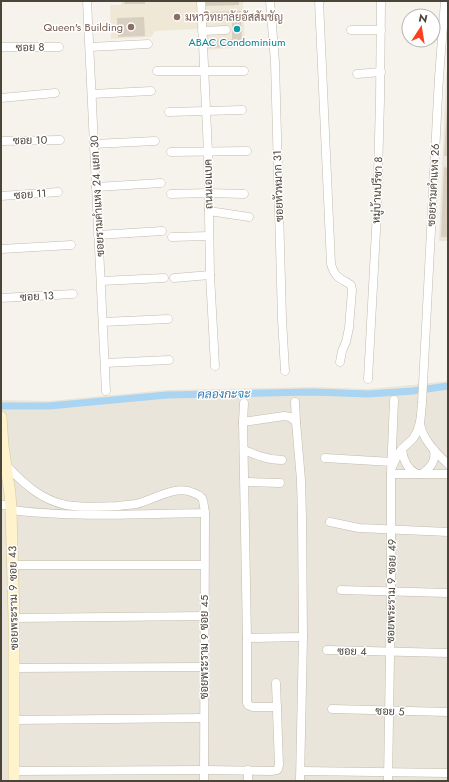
<svg xmlns="http://www.w3.org/2000/svg" width="449" height="782" viewBox="0 0 449 782" font-family="Jost,Sarabun,sans-serif">
<style>
.residential{fill:#eae5da}
.education{fill:#efe8d6}
.lines{fill:none;stroke-linecap:round;stroke-linejoin:round}
.canal{stroke:#a9d4f2;stroke-width:7}
.building{fill:#d8cfc1}
.street-casing{stroke:#c2bbae;stroke-width:9}
.secondary-casing{stroke:#d6c79b;stroke-width:12}
.street{stroke:#fff;stroke-width:8}
.secondary{stroke:#fff3cd;stroke-width:11}
.education-dot{fill:#8d6e63;stroke:#fff;stroke-width:1.5}
.culture-dot{fill:#0f9aa8;stroke:#fff;stroke-width:1.5}
.labels{text-anchor:middle;dominant-baseline:central;stroke-width:3;stroke-linejoin:round;paint-order:stroke}
.education-label{font-size:11px;fill:#785e54;stroke:#fff;text-anchor:start}
.culture-label{font-size:11px;fill:#0d838f;stroke:#fff}
.street-label{font-size:11px;fill:#4b4439;stroke:#fff}
.water-label{font-size:12px;font-style:italic;fill:#2e7ab2;stroke:#fff}
</style>
<rect width="100%" height="100%" fill="#f6f3ec"/>
<!-- residential -->
<g class="residential">
<path d="M448 57V241H439L446 77Z"/>
<path d="M448 381V781H1V400L49 401 167 390 313 387 367 389 412 385Z"/>
</g>
<!-- education -->
<path class="education" d="M121 1H243L245 47 207 50 199 29 155 31 151 37 111 39 110 5H121Z"/>
<g class="lines">
<!-- canal -->
<path class="canal" d="M1 406H49L167 395 312 392 368 394 413 391 448 386"/>
</g>
<!-- building -->
<g class="building">
<path d="M125 1H145V4H124Z"/>
<path d="M206 1H239V5L206 6Z"/>
<path d="M241 11 242 46 208 48 207 40 232 39V19L206 20V12Z"/>
<path d="M144 17 145 36 118 37 117 18Z"/>
<path d="M447 106H448V156H444Z"/>
<path d="M444 167 448 168V237H441Z"/>
</g>
<g class="lines">
<!-- street casing -->
<g class="street-casing">
<g id="street">
<path d="M87 1 106 391"/>
<path d="M201 1 208 152 210 275 215 366"/>
<path d="M270 1 275 62 282 319 285 371"/>
<path d="M319 1 331 264C335 278 340 278 351 285L352 290 349 328 346 342 342 351 340 362"/>
<path d="M351 30H381"/>
<path d="M202 31 226 30"/>
<path d="M1 47H59"/>
<path d="M90 47 148 44"/>
<path d="M157 71H244"/>
<path d="M357 74 381 72"/>
<path d="M92 94 151 91"/>
<path d="M1 98 55 93"/>
<path d="M169 112 242 110"/>
<path d="M1 141 60 140"/>
<path d="M94 144 155 141"/>
<path d="M171 152 247 151"/>
<path d="M96 187 161 183"/>
<path d="M171 194 209 193 244 194"/>
<path d="M1 196 58 192"/>
<path d="M209 211 249 217"/>
<path d="M98 235 162 231"/>
<path d="M172 237 209 236"/>
<path d="M1 249 71 245"/>
<path d="M174 278 210 275"/>
<path d="M101 281 164 278"/>
<path d="M1 298 73 294"/>
<path d="M103 322 168 319"/>
<path d="M105 363 169 360"/>
<path d="M368 379 377 212 380 100 381 1"/>
<path d="M295 402 296 422"/>
<path d="M243 422 244 403"/>
<path d="M420 424C423 440 436 453 448 464"/>
<path d="M402 449C403 460 407 469 417 474"/>
<path d="M244 450C256 455 268 460 282 460"/>
<path d="M325 458 392 462"/>
<path d="M6 465C23 483 41 500 66 505 83 508 101 507 118 506 124 505 130 505 136 504 154 500 175 484 194 493 197 494 200 496 202 498 204 502 204 508 205 513L204 781"/>
<path d="M392 467C395 461 397 455 401 450 405 445 411 442 414 437 421 427 421 414 422 403L439 77 445 1"/>
<path d="M391 474H448"/>
<path d="M422 474C431 467 436 461 434 450"/>
<path d="M245 482 280 483"/>
<path d="M1 505H11"/>
<path d="M11 510C75 518 140 514 205 513"/>
<path d="M330 522 359 528 448 532"/>
<path d="M12 565H204"/>
<path d="M341 590 448 593"/>
<path d="M14 618 204 616"/>
<path d="M247 638 303 637"/>
<path d="M327 650 448 653"/>
<path d="M14 668 203 667"/>
<path d="M277 707H253L248 705 247 703V638L243 422 284 416 290 417 296 422 301 480 302 518 303 637 300 781"/>
<path d="M332 709 448 712"/>
<path d="M14 720 204 718"/>
<path d="M14 771 204 770 271 771 277 770 278 769 279 765 276 683"/>
<path d="M301 771 448 773"/>
<path d="M248 781V770"/>
<path d="M388 781 391 591V474L394 400"/>
</g>
</g>
<!-- secondary casing -->
<g class="secondary-casing">
<path id="secondary" d="M1 417 3 446 10 494 11 510 14 618V781"/>
</g>
<!-- street -->
<use href="#street" class="street"/>
<!-- secondary -->
<use href="#secondary" class="secondary"/>
</g>
<!-- markers -->
<g class="education-dot">
<circle cx="177" cy="17" r="4"/>
<circle cx="131" cy="27" r="4"/>
</g>
<circle class="culture-dot" cx="237" cy="29" r="4"/>
<g class="labels">
<!-- education labels -->
<g class="education-label">
<text x="185" y="17">มหาวิทยาลัยอัสสัมชัญ</text>
<text x="123" y="27" text-anchor="end">Queen's Building</text>
</g>
<!-- culture labels -->
<g class="culture-label">
<text x="237" y="42">ABAC Condominium</text>
</g>
<!-- street labels -->
<g class="street-label">
<text transform="translate(30 47) rotate(-1)">ซอย 8</text>
<text transform="translate(30 140) rotate(-1)">ซอย 10</text>
<text transform="translate(208 184) rotate(-91)">ถนนเอแบค</text>
<text transform="translate(433 185) rotate(-87)">ซอยรามคำแหง 26</text>
<text transform="translate(278 186) rotate(-92)">ซอยหัวหมาก 31</text>
<text transform="translate(377 190) rotate(-88)">หมู่บ้านปรีชา 8</text>
<text transform="translate(30 194) rotate(-4)">ซอย 11</text>
<text transform="translate(97 196) rotate(-93)">ซอยรามคำแหง 24 แยก 30</text>
<text transform="translate(37 296) rotate(-3)">ซอย 13</text>
<text transform="translate(391 591) rotate(-89)">ซอยพระราม 9 ซอย 49</text>
<text transform="translate(13 598) rotate(-91)">ซอยพระราม 9 ซอย 43</text>
<text transform="translate(204 647) rotate(-90)">ซอยพระราม 9 ซอย 45</text>
<text transform="translate(352 651) rotate(1)">ซอย 4</text>
<text transform="translate(390 711) rotate(2)">ซอย 5</text>
</g>
<!-- water labels -->
<g class="water-label">
<text transform="translate(224 394) rotate(-1)">คลองกะจะ</text>
</g>
</g>
<!-- border -->
<rect width="449" height="782" fill="none" stroke="#4b4439" stroke-width="4"/>
<!-- north arrow -->
<g transform="translate(421 28) rotate(12)"><circle r="19" fill="#ffffff" stroke="#b7b4b0"/>
<path d="M0-3L7 15L0 10L-7 15Z" fill="#fc3f1d"/>
<text y="-6" font-size="11" font-weight="bold" text-anchor="middle" fill="#4b4439">N</text>
</g>
</svg>
